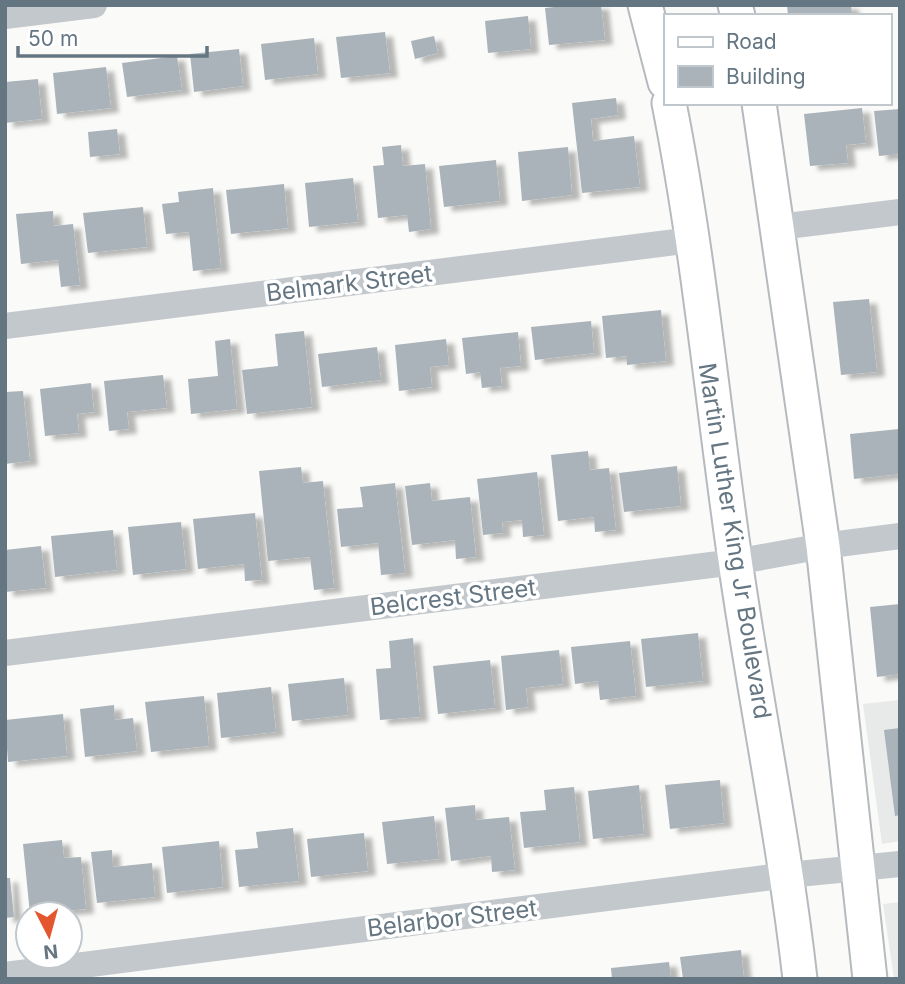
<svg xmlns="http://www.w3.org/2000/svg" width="905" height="984" viewBox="0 0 905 984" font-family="Inter,sans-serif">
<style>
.built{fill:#e8e9e9}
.building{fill:#aab3b9;filter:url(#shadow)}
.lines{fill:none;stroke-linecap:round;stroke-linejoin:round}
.major-casing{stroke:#b5babe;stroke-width:37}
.minor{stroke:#c3c8cc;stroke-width:26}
.major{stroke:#fff;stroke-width:33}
.labels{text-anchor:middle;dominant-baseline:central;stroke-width:7;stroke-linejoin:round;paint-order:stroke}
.street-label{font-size:24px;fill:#657683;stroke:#fff}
</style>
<defs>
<filter id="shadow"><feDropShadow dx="8" dy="4.5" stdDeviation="2" flood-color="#0004"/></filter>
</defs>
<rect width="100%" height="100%" fill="#fafaf8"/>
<!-- built -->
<g class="built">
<path d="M900 700V841L882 844 863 704Z"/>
<path d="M900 902V979H894L883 904Z"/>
</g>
<!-- building -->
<g class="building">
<path d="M574 5H601L605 40 549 45 545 8Z"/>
<path d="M787 5H851L852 14 788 16Z"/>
<path d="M528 16 531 49 488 53 485 21Z"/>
<path d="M385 32 390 73 341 78 336 37Z"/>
<path d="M434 36 438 53 415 59 411 41Z"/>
<path d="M314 38 318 74 265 80 261 44Z"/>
<path d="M239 49 243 86 194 92 190 54Z"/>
<path d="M177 56 182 90 127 97 122 63Z"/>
<path d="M106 67 111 108 57 114 53 73Z"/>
<path d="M38 79 42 119 5 123V82Z"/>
<path d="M616 98 618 115 591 119 593 141 634 136 640 187 582 193 572 103Z"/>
<path d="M862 108 866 143 846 145 848 163 810 166 804 114Z"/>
<path d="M900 109V154L879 156 874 111Z"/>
<path d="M117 129 120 154 90 157 88 132Z"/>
<path d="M401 145 403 166 425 164 431 229 409 232 407 215 378 218 373 166 384 165 382 147Z"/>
<path d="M568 147 572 195 522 201 518 152Z"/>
<path d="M496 160 500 201 444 207 439 166Z"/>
<path d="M353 178 358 222 309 227 305 183Z"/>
<path d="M284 184 288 228 231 234 226 190Z"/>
<path d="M213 188 221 268 193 271 189 232 166 234 162 204 179 202 178 192Z"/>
<path d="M143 207 147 247 88 253 83 213Z"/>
<path d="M53 211 54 226 73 224 80 285 61 287 58 260 21 264 16 214Z"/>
<path d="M869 299 877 372 841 375 833 302Z"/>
<path d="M661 310 666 361 627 365 626 356 606 358 602 316Z"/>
<path d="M591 321 594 353 535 360 531 327Z"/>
<path d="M304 331 312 407 247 414 242 370 278 366 275 334Z"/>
<path d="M518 332 521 366 500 368 502 386 482 388 480 372 466 374 462 338Z"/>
<path d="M230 339 237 409 191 414 188 379 218 376 215 341Z"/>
<path d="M446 339 449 365 430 367 432 387 399 391 395 345Z"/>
<path d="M377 347 381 380 322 387 318 354Z"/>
<path d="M163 375 167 408 127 412 129 429 109 431 104 381Z"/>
<path d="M91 383 94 412 77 414 79 433 45 436 40 389Z"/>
<path d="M23 391 30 461 5 464V392Z"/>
<path d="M899 429 900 474 854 479 850 434Z"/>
<path d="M588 451 590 470 609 468 616 530 595 532 594 517 558 521 551 455Z"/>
<path d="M677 466 681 506 624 512 619 473Z"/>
<path d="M301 467 303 483 323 481 334 588 314 590 310 557 268 561 259 471Z"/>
<path d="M537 472 544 535 523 537 522 520 502 522 503 533 483 535 477 479Z"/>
<path d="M395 483 405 573 381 575 378 543 341 547 337 509 363 507 360 487Z"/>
<path d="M430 483 432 501 470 497 476 557 456 559 455 540 412 545 405 486Z"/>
<path d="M255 513 262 580 245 581 244 564 198 569 193 519Z"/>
<path d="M181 522 186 569 133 575 128 527Z"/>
<path d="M113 530 117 570 55 577 51 536Z"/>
<path d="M41 546 46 588 5 592V550Z"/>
<path d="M900 604V674L877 677 870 607Z"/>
<path d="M698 633 703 681 646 687 641 639Z"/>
<path d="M413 638 420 717 380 720 376 669 391 668 389 641Z"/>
<path d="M630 641 636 696 600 700 598 681 575 684 571 647Z"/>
<path d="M559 650 563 684 526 688 528 707 506 710 501 656Z"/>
<path d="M490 660 495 708 438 714 433 666Z"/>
<path d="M344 678 348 715 292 721 288 684Z"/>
<path d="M271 687 276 732 221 738 217 693Z"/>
<path d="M204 696 209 746 151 752 145 702Z"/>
<path d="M114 705 115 720 133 718 137 751 85 757 80 709Z"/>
<path d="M63 714 67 756 8 762 5 720Z"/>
<path d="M900 728V815L895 816 884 730Z"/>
<path d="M720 780 724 823 670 829 665 785Z"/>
<path d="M639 785 644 834 593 839 588 791Z"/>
<path d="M574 787 580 842 524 848 520 812 546 810 544 790Z"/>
<path d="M475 805 476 820 509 817 515 870 492 872 491 856 451 861 445 808Z"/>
<path d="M434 816 439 859 387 864 382 822Z"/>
<path d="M293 828 299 881 239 887 235 850 258 848 256 832Z"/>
<path d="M364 833 368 871 311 877 307 839Z"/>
<path d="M62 840 64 858 81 857 86 909 30 914 23 844Z"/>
<path d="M219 841 223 887 167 893 162 847Z"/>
<path d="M112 850 113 867 152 863 155 897 97 903 91 852Z"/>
<path d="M5 878H10L14 917 5 918Z"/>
<path d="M741 950 744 979H683L680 957Z"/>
<path d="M669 962 671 979H612L611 968Z"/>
</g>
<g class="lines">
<!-- major casing -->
<g class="major-casing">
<g id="major">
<path d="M645 5 665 82"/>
<path d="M735 5 738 16"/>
<path d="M669 103C699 254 713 408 735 560 755 700 784 838 800 979"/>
<path d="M759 103 823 546 870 979"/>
</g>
</g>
<!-- minor -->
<g class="minor">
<path d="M5 16 94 5"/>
<path d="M779 227 900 212"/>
<path d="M5 326 692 240"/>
<path d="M5 653 735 562 823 546 900 536"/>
<path d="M5 975 788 875 900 864"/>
</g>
<!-- major -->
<use href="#major" class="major"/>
</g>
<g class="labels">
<!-- street labels -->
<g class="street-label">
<text transform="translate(349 283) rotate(-7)">Belmark Street</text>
<text transform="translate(735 541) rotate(81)">Martin Luther King Jr Boulevard</text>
<text transform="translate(453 597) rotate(-7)">Belcrest Street</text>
<text transform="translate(452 918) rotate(-7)">Belarbor Street</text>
</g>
</g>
<!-- border -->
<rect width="905" height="984" fill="none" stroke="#657683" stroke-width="14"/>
<!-- legend -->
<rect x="664" y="14" width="228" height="91" fill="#ffffff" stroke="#c1c8cd" stroke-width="2"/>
<rect x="678" y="37" width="35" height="10" fill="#ffffff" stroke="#c1c8cd" stroke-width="2"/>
<text x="726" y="49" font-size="21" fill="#657683">Road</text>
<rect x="678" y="66" width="35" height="21" fill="#aab3b9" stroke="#c1c8cd" stroke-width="2"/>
<text x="726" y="84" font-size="21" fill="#657683">Building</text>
<!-- north arrow -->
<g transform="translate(49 935) rotate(174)"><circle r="33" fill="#ffffff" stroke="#c1c8cd" stroke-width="2"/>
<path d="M0-5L12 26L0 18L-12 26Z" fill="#e4572e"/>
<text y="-10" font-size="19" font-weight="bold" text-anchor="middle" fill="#657683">N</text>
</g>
<!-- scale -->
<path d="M18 46v10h189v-10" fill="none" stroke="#657683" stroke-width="3.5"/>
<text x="28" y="46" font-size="21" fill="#657683" stroke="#ffffff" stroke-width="5" paint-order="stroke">50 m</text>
</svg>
